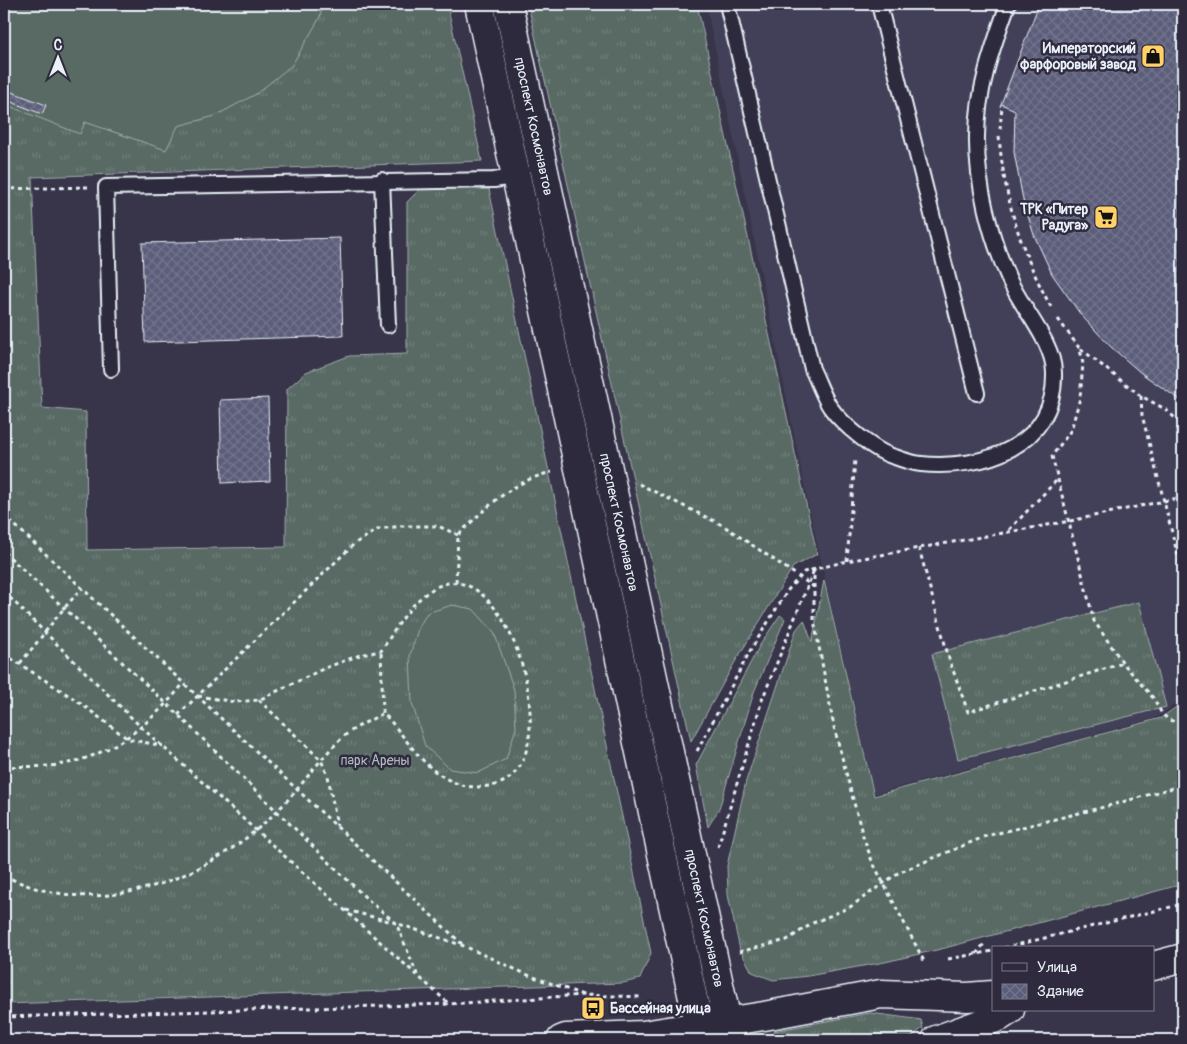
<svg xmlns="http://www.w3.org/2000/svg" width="1187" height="1044" viewBox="0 0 1187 1044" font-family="Pangolin,sans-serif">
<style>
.built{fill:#424058}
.grass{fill:url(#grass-tufts);stroke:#a0aeae}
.garden{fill:#586a63;stroke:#a0aeae}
.building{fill:url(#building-cross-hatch);stroke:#e8f1f8}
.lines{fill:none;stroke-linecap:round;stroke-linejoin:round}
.lane-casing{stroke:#e8f1f8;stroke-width:18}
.secondary-casing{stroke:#e8f1f8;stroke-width:31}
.path{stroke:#e8f1f8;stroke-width:3;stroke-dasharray:4 4;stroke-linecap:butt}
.lane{stroke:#2f2a3d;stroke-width:14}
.secondary{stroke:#2f2a3d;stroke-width:28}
.labels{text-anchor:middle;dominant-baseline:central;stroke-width:5;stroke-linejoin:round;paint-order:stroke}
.poi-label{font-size:14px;font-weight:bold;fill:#e8f1f8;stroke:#2f2a3d;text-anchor:end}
.street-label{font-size:14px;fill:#e8f1f8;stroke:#2f2a3d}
.park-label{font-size:14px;fill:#aebbbc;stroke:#2f2a3d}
</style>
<defs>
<pattern id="grass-tufts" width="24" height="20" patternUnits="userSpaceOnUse" patternTransform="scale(1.25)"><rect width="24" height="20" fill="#586a63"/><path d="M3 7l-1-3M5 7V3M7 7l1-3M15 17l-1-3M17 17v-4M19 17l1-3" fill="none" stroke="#70807a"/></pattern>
<pattern id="building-cross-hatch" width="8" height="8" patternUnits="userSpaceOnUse" patternTransform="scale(1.25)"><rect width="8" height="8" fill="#5b5d7a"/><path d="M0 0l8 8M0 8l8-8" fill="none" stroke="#73758e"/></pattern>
</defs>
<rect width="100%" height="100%" fill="#383449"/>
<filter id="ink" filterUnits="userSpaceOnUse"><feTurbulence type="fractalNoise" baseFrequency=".02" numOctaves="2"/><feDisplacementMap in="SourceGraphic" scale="10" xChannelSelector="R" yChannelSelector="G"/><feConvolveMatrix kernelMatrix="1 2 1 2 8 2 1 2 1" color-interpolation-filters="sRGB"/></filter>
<g filter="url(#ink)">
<!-- built -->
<path class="built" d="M706 4H1183V698L1162 714 1155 718 874 794 808 503Z"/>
<!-- grass -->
<g class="grass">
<path d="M4 4H447L482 161 32 177 42 408 86 412 87 550 286 547 287 389 306 372 349 356 407 354V202L422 187 489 189 651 953 640 979 623 983 4 1004Z"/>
<path d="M528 4H697L817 554 793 567 735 662 691 741Z"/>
<path d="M824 580 874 796 1161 718 1183 702V884L945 948 885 962 808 976 773 980 752 972 740 950 728 895 727 866 746 781 796 630 804 620 812 642Z"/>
<path d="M1139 602 1166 707 958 759 932 654Z"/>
<path d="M780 615 785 619 754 692 719 809 708 827 696 765 760 645Z"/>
<path d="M870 1013 915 1019 921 1020 923 1028 907 1040H776L774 1031Z"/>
</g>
<!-- garden -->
<g class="garden">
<path d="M4 4H324L319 19 292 65 256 94 215 116 178 126 166 150 85 122 80 134 4 104Z"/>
<path d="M452 605 473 609 494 632 514 690 516 728 506 759 478 773 450 769 425 746 412 703 410 655 418 629 427 613Z"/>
</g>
<!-- building -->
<g class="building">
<path d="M1039 4H1183V402L1141 373 1110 346 1081 315 1052 274 1034 235 1023 200 1014 152 1015 110 1001 104Z"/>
<path d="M4 89 46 105 42 114 4 99Z"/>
<path d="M340 238 343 336 145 342 142 243Z"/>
<path d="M268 398 270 481 222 483 220 400Z"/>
</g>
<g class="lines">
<!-- lane casing -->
<g class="lane-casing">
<g id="lane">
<path d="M727 4 812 369C818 381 823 396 830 407 842 424 875 452 895 457 903 460 912 463 921 464 982 470 1056 447 1054 373 1054 342 1021 308 1009 279 990 236 976 182 977 136 977 90 993 46 1008 4"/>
<path d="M879 4 977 393"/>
<path d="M382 180 388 325"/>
<path d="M111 369 106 187 494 180 520 176"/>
</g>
</g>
<!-- secondary casing -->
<g class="secondary-casing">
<g id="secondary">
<path d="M479 4 702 1040"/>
<path id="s1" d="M508 4 731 1040"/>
<path d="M1153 966 1183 958"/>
<path d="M561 1040 566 1038 643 1035 764 1016 881 994 967 997 993 995"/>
<path d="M936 1040 999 1017 1010 1010"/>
</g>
</g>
<!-- path -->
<g class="path">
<path d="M1000 129 1002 106 1000 105"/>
<path d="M999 136C1004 198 1021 252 1051 307"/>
<path d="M4 189 88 187"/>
<path d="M1058 319 1080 349 1083 364 1080 398 1071 430 1052 456 1094 621 1123 663 1154 699 1162 714 1169 720 1183 724"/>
<path d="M1081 349 1141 396 1165 409 1183 425"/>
<path d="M1141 396 1142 415 1183 576"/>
<path d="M639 484 724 526 814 587"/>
<path d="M4 515 462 944"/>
<path d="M1009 530 1057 480"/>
<path d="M919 548 949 659 968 712 1123 663"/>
<path d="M4 552 167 704 367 899 396 923 464 946 528 975 583 995"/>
<path d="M847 561 855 459"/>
<path d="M814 568V620L834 727 862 833 872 861 925 963"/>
<path d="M456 582 458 535C487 507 512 481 552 472"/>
<path d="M4 592 142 728 448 1003"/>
<path d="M4 654 76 700 128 739 163 746"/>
<path d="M20 663C42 638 59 611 83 588"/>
<path d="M198 696 235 702 259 700 325 668 360 655 381 651C396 629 414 595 441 585 514 558 573 777 489 786 473 788 463 787 449 780 420 766 405 735 383 713L381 651"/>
<path d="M259 700 321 760 328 776 337 826"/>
<path d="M178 715 354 544 379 529 401 526H438L458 535"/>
<path d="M697 751 750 651 788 590 804 572 847 561 1070 521 1183 497"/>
<path d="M4 767C19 766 35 767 50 766 107 760 149 726 184 683"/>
<path d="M718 847 762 700 814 570"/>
<path d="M4 876C17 881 29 887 43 890 127 912 220 869 278 810 301 788 318 760 341 739 352 728 370 721 383 713"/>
<path d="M346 910 396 923 417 974"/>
<path d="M1004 948 1183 904"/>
<path d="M739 952 787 940 813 923 850 907 898 873 986 836 1108 806 1183 785"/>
<path d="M976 954 984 944"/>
<path d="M948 959 993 951"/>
<path d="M4 1017 449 1004 583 995 643 997"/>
</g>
<!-- lane -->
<use href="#lane" class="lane"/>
<!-- secondary -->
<use href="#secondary" class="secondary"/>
</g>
</g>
<!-- icons -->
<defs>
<g id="shop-square" transform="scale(1.25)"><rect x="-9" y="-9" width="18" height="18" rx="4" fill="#ffd166" stroke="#2f2a3d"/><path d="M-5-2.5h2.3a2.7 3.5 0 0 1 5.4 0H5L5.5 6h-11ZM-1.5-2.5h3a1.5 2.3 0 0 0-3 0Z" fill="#111"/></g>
<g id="supermarket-square" transform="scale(1.25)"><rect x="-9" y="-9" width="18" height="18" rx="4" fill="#ffd166" stroke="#2f2a3d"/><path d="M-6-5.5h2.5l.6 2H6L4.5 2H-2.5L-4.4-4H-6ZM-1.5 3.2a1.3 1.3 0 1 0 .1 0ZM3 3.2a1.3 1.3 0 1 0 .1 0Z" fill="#111"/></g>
<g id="bus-square" transform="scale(1.25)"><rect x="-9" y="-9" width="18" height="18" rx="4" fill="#ffd166" stroke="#2f2a3d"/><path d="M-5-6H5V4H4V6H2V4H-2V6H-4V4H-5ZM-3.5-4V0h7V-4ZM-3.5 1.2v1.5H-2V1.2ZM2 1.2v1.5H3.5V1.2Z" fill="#111"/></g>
</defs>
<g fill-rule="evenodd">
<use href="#shop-square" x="1153" y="56"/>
<use href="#supermarket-square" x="1106" y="217"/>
<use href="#bus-square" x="593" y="1008"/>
</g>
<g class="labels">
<!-- poi labels -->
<g class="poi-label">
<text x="1136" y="48">Императорский<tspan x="1136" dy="16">фарфоровый завод</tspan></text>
<text x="1088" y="209">ТРК «Питер<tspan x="1088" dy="16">Радуга»</tspan></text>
<text x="610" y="1008" text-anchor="start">Бассейная улица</text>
</g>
<!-- street labels -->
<g class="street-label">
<text stroke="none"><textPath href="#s1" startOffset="125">проспект Космонавтов</textPath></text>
<text stroke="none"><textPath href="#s1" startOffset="530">проспект Космонавтов</textPath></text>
<text stroke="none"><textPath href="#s1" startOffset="935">проспект Космонавтов</textPath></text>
</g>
<!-- park labels -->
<g class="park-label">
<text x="375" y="760">парк Арены</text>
</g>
</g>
<!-- margin -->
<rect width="1187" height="1044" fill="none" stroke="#2f2a3d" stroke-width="20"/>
<rect x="10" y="10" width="1167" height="1024" fill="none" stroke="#e8f1f8" stroke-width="2" filter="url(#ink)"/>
<!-- legend -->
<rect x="992" y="946" width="162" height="65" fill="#2f2a3d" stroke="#797a88"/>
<rect x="1002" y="963" width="25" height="8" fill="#2f2a3d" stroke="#797a88"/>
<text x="1037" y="972" font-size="15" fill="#e8f1f8">Улица</text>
<rect x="1002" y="984" width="25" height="15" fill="url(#building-cross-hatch)" stroke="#797a88"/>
<text x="1037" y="996" font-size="15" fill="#e8f1f8">Здание</text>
<!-- north arrow -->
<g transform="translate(58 58)" stroke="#2f2a3d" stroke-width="4" paint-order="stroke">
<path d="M0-4L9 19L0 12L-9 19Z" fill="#e8f1f8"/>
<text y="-8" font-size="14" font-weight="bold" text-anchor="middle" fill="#e8f1f8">С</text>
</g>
</svg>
